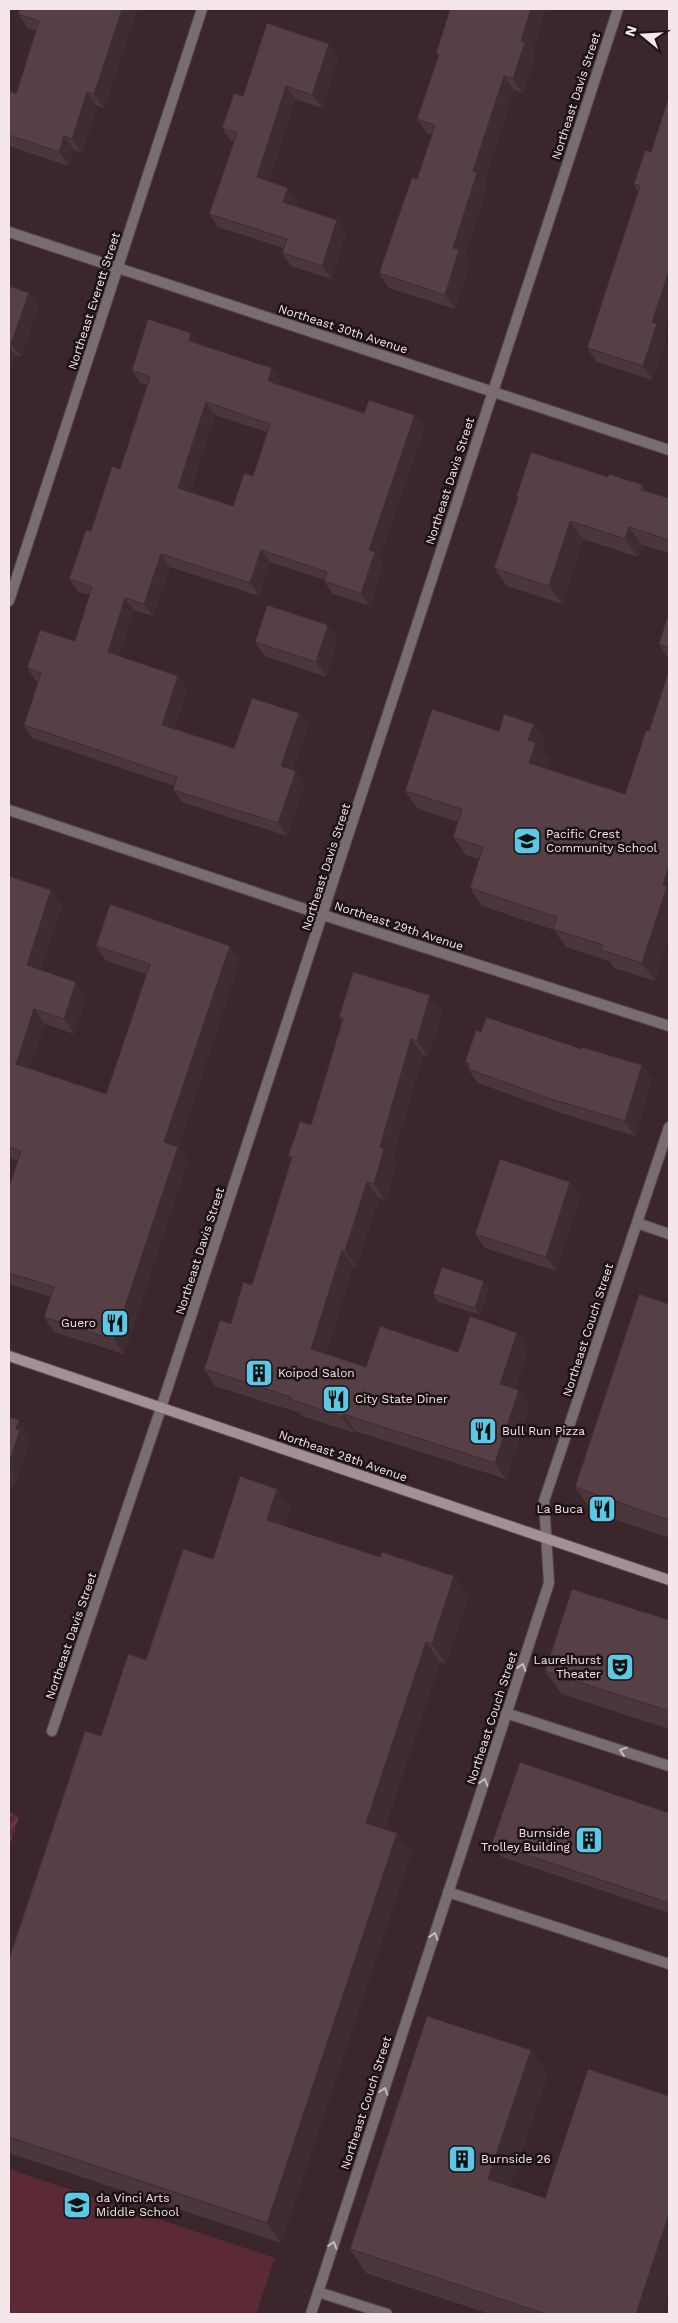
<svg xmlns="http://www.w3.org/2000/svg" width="678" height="2323" viewBox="0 0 678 2323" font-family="'Work Sans',sans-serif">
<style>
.grass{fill:#5c2937}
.garden{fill:url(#garden-furrows)}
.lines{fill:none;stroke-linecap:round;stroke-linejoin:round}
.lane-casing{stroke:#594649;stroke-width:12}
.street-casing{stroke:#594649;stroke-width:12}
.secondary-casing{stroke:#594649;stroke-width:12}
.lane{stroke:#786d6f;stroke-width:10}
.street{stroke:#786d6f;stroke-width:10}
.secondary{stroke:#a29094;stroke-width:10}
.wall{fill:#4b373b;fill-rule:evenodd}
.shaded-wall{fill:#3d2d30}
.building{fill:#574045;stroke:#3d2d30;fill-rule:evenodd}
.oneway{stroke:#c9bcbe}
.labels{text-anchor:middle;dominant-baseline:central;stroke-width:5;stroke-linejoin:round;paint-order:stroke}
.street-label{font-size:12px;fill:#f4e6e9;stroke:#1c1214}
.poi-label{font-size:12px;fill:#f4e6e9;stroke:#1c1214;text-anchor:start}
</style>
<defs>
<pattern id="garden-furrows" width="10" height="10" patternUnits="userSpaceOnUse" patternTransform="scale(1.25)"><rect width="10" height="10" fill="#5c2937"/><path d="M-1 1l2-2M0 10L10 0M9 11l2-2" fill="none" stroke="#744854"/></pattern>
</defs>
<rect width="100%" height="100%" fill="#3b272b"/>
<!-- grass -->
<path class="grass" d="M9 2169 275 2258 256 2314H9Z"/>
<!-- garden -->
<path class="garden" d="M9 1812 19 1816 9 1848Z"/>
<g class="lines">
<!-- lane casing -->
<g class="lane-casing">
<g id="lane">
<path d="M637 1223 669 1234"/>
<path d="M506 1713 669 1766"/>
<path d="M52 1731 161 1408"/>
<path d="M448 1892 669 1964"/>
</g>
</g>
<!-- street casing -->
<g class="street-casing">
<g id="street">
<path d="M9 232 669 450"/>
<path d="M9 601 202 9"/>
<path d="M9 810 323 915 669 1026"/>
<path d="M161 1408 618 9"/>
<path d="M318 2292 387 2314"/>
<path d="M311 2314 549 1583 544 1501 669 1127"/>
</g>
</g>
<!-- secondary casing -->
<g class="secondary-casing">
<path id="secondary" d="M9 1356 669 1580"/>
</g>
<!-- lane -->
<use href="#lane" class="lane"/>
<!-- street -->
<use href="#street" class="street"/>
<!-- secondary -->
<use href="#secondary" class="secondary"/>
</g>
<!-- wall -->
<g class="wall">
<path d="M20 9H137L104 108 97 106 82 153 74 150 69 166 9 146V91L16 94 36 31 28 28 18 14Z"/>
<path d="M450 9H546L532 52 535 56 523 93 514 90 484 182 487 187 464 258 469 265 455 309 389 288 379 273 417 179 432 135 427 133 417 119 438 56 436 53Z"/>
<path d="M338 57 322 108 295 99 269 181 288 188 297 201 296 206 337 220 346 233 331 279 291 266 282 253 284 248 218 227 209 214 234 142 231 141 222 128 243 96Z"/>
<path d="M669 96V315L663 333 666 338 652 380 597 362 587 348 638 191 634 184 651 152Z"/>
<path d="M9 286 38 306 21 357 15 355 9 376Z"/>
<path d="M199 344 281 380 279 385 364 413 415 415 424 428 379 559 383 565 370 606 333 594 324 581 325 580 270 562 259 596 170 567 153 616 134 610 119 656 187 688 174 729 234 748 299 713 308 726 292 769 305 783 287 836 182 802 173 790 175 786 32 738 24 725 38 681H36L27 668 75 641 90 595 78 592 69 579 120 469 148 385 140 383 132 370ZM215 415 267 432 253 476 233 506 190 492Z"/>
<path d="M647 492 669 498V553L642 545 638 557 583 539 562 604 507 586 494 568 518 499 516 497Z"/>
<path d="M669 612V660L659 644Z"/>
<path d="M338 639 326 677 265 656 255 642Z"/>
<path d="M669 670V936L655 981 614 968 609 961 566 947 554 930 482 906 470 888 479 859 466 855 453 837 458 822 418 809 405 791 499 731 546 742 543 753 548 760 546 768 625 794 649 731Z"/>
<path d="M9 876 62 905 40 970 86 997 74 1034 45 1024 29 1069 106 1094 146 974 106 961 96 946H230L240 960 178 1147 188 1161 124 1354 54 1332 44 1317 51 1297 9 1284V1187L18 1161 9 1158Z"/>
<path d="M442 1012 428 1057 423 1055 392 1160 396 1165 385 1201 379 1198 356 1267 353 1266 326 1354 366 1367 458 1352 517 1333 528 1350 515 1389 519 1390 530 1407 506 1479 355 1431 354 1433 302 1416 300 1413 215 1386 204 1369 231 1324 252 1285 291 1160 288 1156 311 1125 342 1021 339 1017Z"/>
<path d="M481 1032 582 1049 642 1065 652 1079 635 1136 561 1113 478 1083 468 1069 469 1067 465 1062Z"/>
<path d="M570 1182 580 1196 556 1271 485 1248 475 1234Z"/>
<path d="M489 1288 480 1315 438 1302 433 1294Z"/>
<path d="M669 1304V1538L592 1511 575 1487Z"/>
<path d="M9 1417 28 1433 26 1439 29 1443 15 1484H13L9 1496Z"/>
<path d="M291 1508 285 1526 380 1557 454 1576 468 1596 446 1664 440 1662 384 1829 411 1853 281 2243 9 2153V1959L101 1736 146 1660 213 1559Z"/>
<path d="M669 1620V1729L562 1694 545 1671Z"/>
<path d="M669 1813V1913L502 1857 492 1843Z"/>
<path d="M531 2050 548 2074 510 2186 545 2198 669 2096V2289L661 2314H490L366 2273 350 2249Z"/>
</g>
<!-- shaded-wall -->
<g class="shaded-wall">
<path d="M122 9H137L104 108 94 94Z"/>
<path d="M531 9H546L532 52 535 56 523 93 513 79 521 41Z"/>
<path d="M329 44 338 57 322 108 312 95Z"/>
<path d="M504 76 514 90 484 182 487 187 464 258 469 265 455 309 445 295 453 248 473 171Z"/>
<path d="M286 86 295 99 266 190 257 177Z"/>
<path d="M87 92 97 106 82 153 72 139Z"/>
<path d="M64 136 74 150 69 166 59 152Z"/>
<path d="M288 188 297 201 293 215 283 202Z"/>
<path d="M337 220 346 233 331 279 322 266Z"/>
<path d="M669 271V315L663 333 666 338 652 380 643 366 652 322Z"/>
<path d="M29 293 38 306 21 357 11 344Z"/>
<path d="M191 333 200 345 189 341Z"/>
<path d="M9 346 15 355 9 376Z"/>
<path d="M272 368 281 380 277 394 268 381Z"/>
<path d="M206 402 215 415 187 500 178 488Z"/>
<path d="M415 415 424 428 379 559 383 565 370 606 361 594 369 550Z"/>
<path d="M643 485 655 503 641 490Z"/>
<path d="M570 521 583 539 562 604 549 586Z"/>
<path d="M629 527 642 545 638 557 625 539Z"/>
<path d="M261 550 270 562 259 596 250 583Z"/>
<path d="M161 554 170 567 153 616 144 604Z"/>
<path d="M125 598 134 610 116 664 108 652Z"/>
<path d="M328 625 338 639 326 677 316 662Z"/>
<path d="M178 676 187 688 171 737 162 725Z"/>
<path d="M299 713 308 726 290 778 281 766Z"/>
<path d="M534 724 546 742 543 753 548 760 542 781 529 763 528 740Z"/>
<path d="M296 771 305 783 287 836 278 823Z"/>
<path d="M669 865V936L655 981 642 963 663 885Z"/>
<path d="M51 890 62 905 37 980 27 965Z"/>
<path d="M230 946 240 960 175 1157 164 1142Z"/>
<path d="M76 982 86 997 74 1034 64 1019Z"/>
<path d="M430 995 442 1012 428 1057 417 1041Z"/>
<path d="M34 1009 45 1024 26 1079 16 1064Z"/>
<path d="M411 1039 423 1055 392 1160 396 1165 385 1201 374 1184 380 1147Z"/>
<path d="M642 1065 652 1079 635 1136 625 1121Z"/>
<path d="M178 1147 188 1161 124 1354 114 1340Z"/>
<path d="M367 1182 379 1198 356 1267 345 1251Z"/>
<path d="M570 1182 580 1196 556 1271 546 1257Z"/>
<path d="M342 1250 353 1266 323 1365 311 1349Z"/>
<path d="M484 1281 489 1288 480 1315 475 1308Z"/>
<path d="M517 1333 528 1350 511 1401 500 1384Z"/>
<path d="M519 1390 530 1407 506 1479 495 1463Z"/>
<path d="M343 1414 355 1431 354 1433 342 1417Z"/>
<path d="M19 1420 28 1433 26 1439 29 1443 15 1484 9 1475V1463L16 1429Z"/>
<path d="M9 1478 13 1484 9 1496Z"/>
<path d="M277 1489 291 1508 281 1540 267 1520Z"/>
<path d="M454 1576 468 1596 446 1664 432 1644Z"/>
<path d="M426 1642 440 1662 379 1842 366 1823Z"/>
<path d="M397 1833 411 1853 281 2243 267 2223Z"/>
<path d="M531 2050 548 2074 505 2203 488 2179Z"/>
<path d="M669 2214V2289L661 2314H636Z"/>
</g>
<!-- building -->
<g class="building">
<path d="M20 9H122L94 94 87 92 72 139 64 136 59 152 9 135V91L16 94 39 21 18 14Z"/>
<path d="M450 9H531L521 41 525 42 513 79 504 76 473 171 477 173 453 248 459 250 445 295 379 273 412 177 417 179 435 125 417 119 439 54 436 53Z"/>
<path d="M267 23 329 44 312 95 286 86 257 177 288 188 283 202 337 220 322 266 282 253 287 239 209 214 237 133 222 128 234 93 243 96Z"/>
<path d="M669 96V271L652 322 657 324 643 366 587 348 640 186 634 184 645 150 651 152Z"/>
<path d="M9 286 29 293 11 344 9 343Z"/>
<path d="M148 319 191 333 189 341 272 368 268 381 364 413 369 400 415 415 369 550 375 552 361 594 324 581 327 572 261 550 250 583 161 554 144 604 125 598 108 652 178 676 162 725 234 748 252 698 299 713 281 766 296 771 278 823 173 790 177 777 24 725 41 673 27 668 40 630 75 641 92 587 69 579 86 530 91 531 112 466 120 469 150 377 132 370ZM206 402 270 424 253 476 244 473 233 506 178 488Z"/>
<path d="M531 452 608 477 609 474 643 485 641 490 669 498V540L629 527 625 539 570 521 549 586 494 568 518 497H516Z"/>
<path d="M267 605 328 625 316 662 255 642Z"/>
<path d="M669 612V648L659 644Z"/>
<path d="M669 670V865L663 885 667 886 642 963 601 950 603 945 553 929 557 917 470 888 483 847 453 837 462 809 405 791 432 709 499 731 504 714 534 724 528 740 536 743 529 763 625 794 646 730 649 731Z"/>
<path d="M9 876 51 890 27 965 76 982 64 1019 34 1009 16 1064 106 1094 150 964 96 946 110 904 230 946 164 1142 178 1147 114 1340 44 1317 54 1287 9 1273V1187L21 1151 9 1147Z"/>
<path d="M353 972 430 995 417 1041 411 1039 380 1147 384 1149 374 1184 367 1182 345 1251 342 1250 311 1349 366 1367 380 1326 458 1352 470 1316 517 1333 500 1384 519 1390 495 1463 343 1414 342 1417 290 1399 291 1397 204 1369 220 1320 231 1324 243 1282 252 1285 292 1157 288 1156 300 1121 311 1125 343 1018 339 1017Z"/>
<path d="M486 1017 582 1049V1047L642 1065 625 1121 551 1099 468 1069 470 1064 465 1062 476 1030 481 1032Z"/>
<path d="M500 1159 570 1182 546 1257 475 1234Z"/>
<path d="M442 1267 484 1281 475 1308 433 1294Z"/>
<path d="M639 1294 669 1304V1520L575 1487Z"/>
<path d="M9 1417 19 1420 16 1429 20 1430 9 1463Z"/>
<path d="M240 1476 277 1489 267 1520 380 1557 382 1552 454 1576 432 1644 426 1642 366 1823 397 1833 267 2223 9 2137V1959L85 1731 101 1736 128 1654 146 1660 183 1549 213 1559Z"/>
<path d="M572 1589 669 1620V1711L545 1671Z"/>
<path d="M520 1762 669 1813V1903L492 1843Z"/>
<path d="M427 2016 531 2050 488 2179 545 2198 588 2069 669 2096V2214L636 2314H546L350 2249Z"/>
</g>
<!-- one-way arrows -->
<defs><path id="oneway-chevron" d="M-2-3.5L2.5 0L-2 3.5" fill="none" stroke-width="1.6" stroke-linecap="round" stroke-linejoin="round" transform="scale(1.25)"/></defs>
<g class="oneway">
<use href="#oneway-chevron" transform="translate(522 1667) rotate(-72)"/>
<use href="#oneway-chevron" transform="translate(623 1751) rotate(-162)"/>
<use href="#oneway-chevron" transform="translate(484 1782) rotate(-72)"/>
<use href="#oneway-chevron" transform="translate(434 1936) rotate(-72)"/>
<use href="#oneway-chevron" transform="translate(384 2091) rotate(-72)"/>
<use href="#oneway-chevron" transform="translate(333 2245) rotate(-72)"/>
</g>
<!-- icons -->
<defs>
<g id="school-square" transform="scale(1.4375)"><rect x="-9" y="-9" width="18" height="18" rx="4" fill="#5bc8e6" stroke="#1c1214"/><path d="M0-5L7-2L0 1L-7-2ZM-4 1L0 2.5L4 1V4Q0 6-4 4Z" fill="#111"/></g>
<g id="restaurant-square" transform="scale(1.4375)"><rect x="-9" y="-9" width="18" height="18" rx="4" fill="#5bc8e6" stroke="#1c1214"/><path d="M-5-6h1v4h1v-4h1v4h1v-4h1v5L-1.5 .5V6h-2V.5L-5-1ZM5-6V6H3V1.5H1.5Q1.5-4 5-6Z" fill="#111"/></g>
<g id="building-square" transform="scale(1.4375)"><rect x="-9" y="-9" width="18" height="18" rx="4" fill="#5bc8e6" stroke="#1c1214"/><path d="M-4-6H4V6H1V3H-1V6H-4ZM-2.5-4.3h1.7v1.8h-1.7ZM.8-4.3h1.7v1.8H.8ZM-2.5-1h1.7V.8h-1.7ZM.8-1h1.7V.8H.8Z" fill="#111"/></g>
<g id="theatre-square" transform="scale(1.4375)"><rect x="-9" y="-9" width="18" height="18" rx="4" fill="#5bc8e6" stroke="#1c1214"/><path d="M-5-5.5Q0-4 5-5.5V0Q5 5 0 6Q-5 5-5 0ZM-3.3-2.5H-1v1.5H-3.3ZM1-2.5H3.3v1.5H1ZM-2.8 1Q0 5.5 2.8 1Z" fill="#111"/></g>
</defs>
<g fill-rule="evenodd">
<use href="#school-square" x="527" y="841"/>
<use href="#restaurant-square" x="115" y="1323"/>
<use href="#building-square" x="259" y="1373"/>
<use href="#restaurant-square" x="336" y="1399"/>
<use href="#restaurant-square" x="483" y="1431"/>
<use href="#restaurant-square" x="602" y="1509"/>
<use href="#theatre-square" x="620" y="1667"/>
<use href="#building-square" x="589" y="1840"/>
<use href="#building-square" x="462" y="2159"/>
<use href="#school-square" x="77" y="2205"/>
</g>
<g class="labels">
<!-- street labels -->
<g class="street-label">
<text transform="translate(576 96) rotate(-72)">Northeast Davis Street</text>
<text transform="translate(94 301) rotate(-72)">Northeast Everett Street</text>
<text transform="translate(343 329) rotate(18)">Northeast 30th Avenue</text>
<text transform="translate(450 481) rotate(-72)">Northeast Davis Street</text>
<text transform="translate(326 867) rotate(-72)">Northeast Davis Street</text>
<text transform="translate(399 926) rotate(18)">Northeast 29th Avenue</text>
<text transform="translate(200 1251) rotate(-72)">Northeast Davis Street</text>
<text transform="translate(588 1330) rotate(-72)">Northeast Couch Street</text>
<text transform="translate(343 1456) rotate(19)">Northeast 28th Avenue</text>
<text transform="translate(71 1636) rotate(-71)">Northeast Davis Street</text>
<text transform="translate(492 1718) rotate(-72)">Northeast Couch Street</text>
<text transform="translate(366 2103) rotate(-72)">Northeast Couch Street</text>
</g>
<!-- poi labels -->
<g class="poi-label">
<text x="546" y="834">Pacific Crest<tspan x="546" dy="14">Community School</tspan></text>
<text x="96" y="1323" text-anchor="end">Guero</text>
<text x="278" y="1373">Koipod Salon</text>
<text x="355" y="1399">City State Diner</text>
<text x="502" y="1431">Bull Run Pizza</text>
<text x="583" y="1509" text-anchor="end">La Buca</text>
<text x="601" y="1660" text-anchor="end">Laurelhurst<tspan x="601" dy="14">Theater</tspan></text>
<text x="570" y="1833" text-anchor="end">Burnside<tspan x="570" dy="14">Trolley Building</tspan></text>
<text x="481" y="2159">Burnside 26</text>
<text x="96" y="2198">da Vinci Arts<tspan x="96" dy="14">Middle School</tspan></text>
</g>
</g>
<!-- border -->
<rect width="678" height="2323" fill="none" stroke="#f4e6e9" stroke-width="20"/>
<!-- north arrow -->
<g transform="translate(643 35) rotate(288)" stroke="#1c1214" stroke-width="4" paint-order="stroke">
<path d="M0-4L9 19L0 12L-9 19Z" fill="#f4e6e9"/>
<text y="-8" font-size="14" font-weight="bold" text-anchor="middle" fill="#f4e6e9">N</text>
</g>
</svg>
